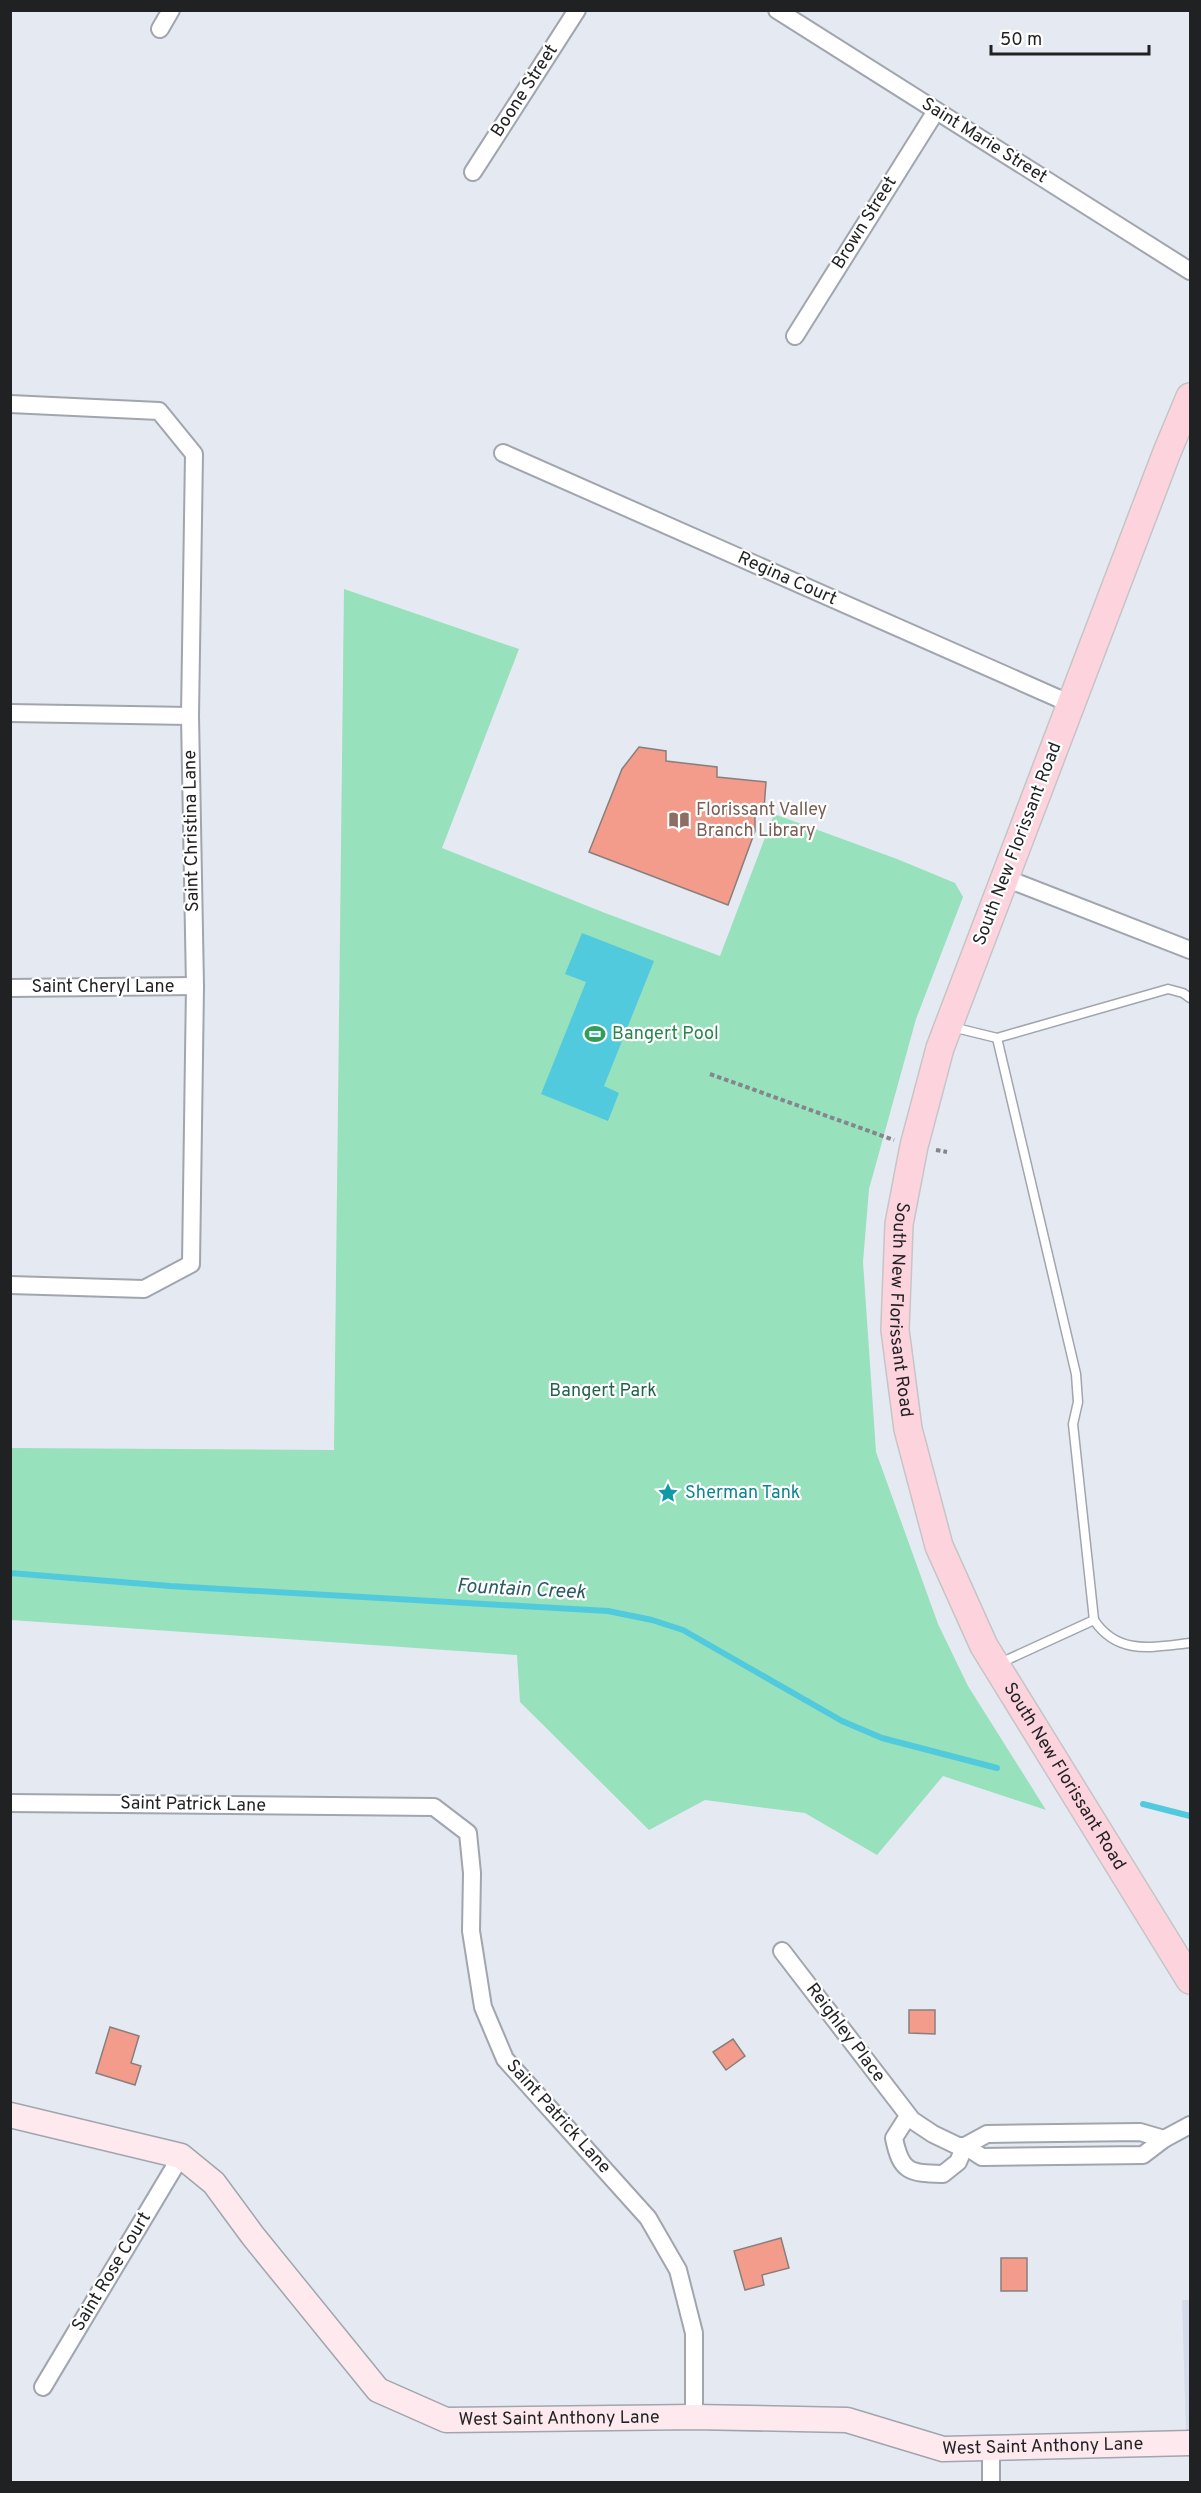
<svg xmlns="http://www.w3.org/2000/svg" width="1201" height="2493" viewBox="0 0 1201 2493" font-family="Overpass,sans-serif">
<style>
.built{fill:#d4dcea}
.green{fill:#97e1bc}
.water{fill:#52cade}
.lines{fill:none;stroke-linecap:round;stroke-linejoin:round}
.stream{stroke:#52cade;stroke-width:6}
.building{fill:#f49c8b;stroke:#887f7d;stroke-width:1.5}
.lane-casing{stroke:#a1a5ad;stroke-width:11}
.street-casing{stroke:#a1a5ad;stroke-width:20}
.secondary-casing{stroke:#a1a5ad;stroke-width:27}
.primary-casing{stroke:#c5c5c6;stroke-width:30}
.path{stroke:#83868b;stroke-width:4;stroke-dasharray:4.5 3;stroke-linecap:butt}
.lane{stroke:#fff;stroke-width:8}
.street{stroke:#fff;stroke-width:16}
.secondary{stroke:#feeaee;stroke-width:24}
.primary{stroke:#fdd4de;stroke-width:27}
.labels{text-anchor:middle;dominant-baseline:central;stroke-width:4.5;stroke-linejoin:round;paint-order:stroke}
.street-label{font-size:18px;fill:#1f2123;stroke:#fff}
.education-label{font-size:18px;fill:#785e54;stroke:#fff;text-anchor:start}
.leisure-label{font-size:18px;fill:#27864d;stroke:#fff;text-anchor:start}
.park-label{font-size:18px;fill:#216548;stroke:#fff}
.culture-label{font-size:18px;fill:#0d838f;stroke:#fff;text-anchor:start}
.water-label{font-size:20px;font-style:italic;fill:#295b64;stroke:#fff}
</style>
<rect width="100%" height="100%" fill="#e5e9f1"/>
<!-- built -->
<path class="built" d="M1182 2300H1190V2431H1186Z"/>
<!-- green -->
<path class="green" d="M344 589 519 649 442 848 605 913 720 956 774 814 897 859 955 883 963 897 916 1019 869 1189 863 1262 876 1452 938 1624 968 1686 1046 1810 943 1776 877 1855 805 1813 705 1800 649 1830 520 1702 517 1655 11 1620 10 1448 334 1450Z"/>
<!-- water -->
<path class="water" d="M582 933 654 961 604 1086 619 1093 608 1121 541 1094 586 982 565 974Z"/>
<g class="lines">
<!-- stream -->
<g class="stream">
<path d="M10 1573 170 1586 608 1611 652 1620 683 1630 842 1721 882 1738 997 1768"/>
<path d="M1143 1804 1190 1816"/>
</g>
</g>
<!-- building -->
<g class="building">
<path d="M639 747 666 751V761L717 767V777L766 782 764 809H755V831L728 905 589 852 622 769Z"/>
<path d="M909 2010H935V2034L909 2033Z"/>
<path d="M110 2027 139 2036 131 2063 141 2066 135 2085 96 2073Z"/>
<path d="M733 2039 745 2056 726 2070 713 2052Z"/>
<path d="M781 2238 789 2268 762 2275 764 2285 745 2290 734 2251Z"/>
<rect x="1001" y="2258" width="26" height="33"/>
</g>
<g class="lines">
<!-- lane casing -->
<g class="lane-casing">
<g id="lane">
<path d="M952 1027 997 1038 1168 989 1183 993 1190 998"/>
<path d="M997 1038 1076 1374 1078 1402 1073 1424 1094 1620 998 1664"/>
<path d="M1094 1620C1118 1656 1153 1647 1190 1643"/>
</g>
</g>
<!-- street casing -->
<g class="street-casing">
<g id="street">
<path d="M777 10 1190 271"/>
<path d="M160 29 171 10"/>
<path d="M473 172 577 10"/>
<path d="M795 336 936 111"/>
<path d="M10 404 159 411 194 454 190 716 195 986 191 1264 144 1289 10 1285"/>
<path d="M503 453 1071 704"/>
<path d="M10 713 190 716"/>
<path d="M1005 878 1190 950"/>
<path d="M10 988 195 986"/>
<path d="M10 1803 434 1807 468 1833 472 1873 471 1931 483 2007 505 2059 648 2218 678 2270 694 2333V2417"/>
<path d="M782 1951 912 2120 933 2134 958 2146H965L982 2157 1143 2155 1164 2139 1190 2125"/>
<path d="M908 2116 894 2138C901 2173 910 2173 943 2174L958 2162 965 2146 987 2134 1140 2132 1164 2139"/>
<path d="M43 2387 181 2156"/>
<path d="M991 2482V2448"/>
</g>
</g>
<!-- secondary casing -->
<g class="secondary-casing">
<g id="secondary">
<path id="s1" d="M10 2115 181 2156 214 2183 253 2236 378 2390 446 2420 694 2417 847 2420 943 2449 1190 2443"/>
</g>
</g>
<!-- primary casing -->
<g class="primary-casing">
<g id="primary">
<path id="s2" d="M1190 397 1167 452 940 1048 914 1146 899 1224 895 1330 908 1429 939 1546 984 1646 1190 1980"/>
</g>
</g>
<!-- path -->
<g class="path">
<path d="M710 1074 894 1140"/>
<path d="M936 1150 947 1152"/>
</g>
<!-- lane -->
<use href="#lane" class="lane"/>
<!-- street -->
<use href="#street" class="street"/>
<!-- secondary -->
<use href="#secondary" class="secondary"/>
<!-- primary -->
<use href="#primary" class="primary"/>
</g>
<!-- icons -->
<defs>
<g id="library-bare" transform="scale(1.62)"><path d="M-6-4Q-3-5.5-.7-3.5V5Q-3 3-6 4ZM6-4Q3-5.5 .7-3.5V5Q3 3 6 4Z" fill="#8d6e63" stroke="#fff" stroke-width="2.5" paint-order="stroke"/></g>
<g id="stadium-bare" transform="scale(1.62)"><path d="M0-5a6.5 5 0 1 0 0 10a6.5 5 0 1 0 0-10ZM-3.5-1.8h7v3.6h-7Z" fill="#2e9e5b" stroke="#fff" stroke-width="2.5" paint-order="stroke"/></g>
<g id="sight-bare" transform="scale(1.62)"><path d="M0-6L1.8-2.2L6-1.7L2.9 1.2L3.7 5.4L0 3.3L-3.7 5.4L-2.9 1.2L-6-1.7L-1.8-2.2Z" fill="#0f9aa8" stroke="#fff" stroke-width="2.5" paint-order="stroke"/></g>
</defs>
<g fill-rule="evenodd">
<use href="#library-bare" x="679" y="820"/>
<use href="#stadium-bare" x="595" y="1034"/>
<use href="#sight-bare" x="668" y="1493"/>
</g>
<g class="labels">
<!-- street labels -->
<g class="street-label">
<text transform="translate(525 91) rotate(-57)">Boone Street</text>
<text transform="translate(984 141) rotate(32)">Saint Marie Street</text>
<text transform="translate(865 223) rotate(-58)">Brown Street</text>
<text transform="translate(787 579) rotate(24)">Regina Court</text>
<text transform="translate(192 831) rotate(-91)">Saint Christina Lane</text>
<text transform="translate(1018 844) rotate(-69)">South New Florissant Road</text>
<text x="103" y="987">Saint Cheryl Lane</text>
<text stroke="none"><textPath href="#s2" startOffset="964">South New Florissant Road</textPath></text>
<text stroke="none"><textPath href="#s2" startOffset="1468">South New Florissant Road</textPath></text>
<text transform="translate(193 1805) rotate(1)">Saint Patrick Lane</text>
<text transform="translate(845 2033) rotate(53)">Reighley Place</text>
<text transform="translate(558 2117) rotate(48)">Saint Patrick Lane</text>
<text transform="translate(112 2272) rotate(-59)">Saint Rose Court</text>
<text stroke="none"><textPath href="#s1" startOffset="670">West Saint Anthony Lane</textPath></text>
<text stroke="none"><textPath href="#s1" startOffset="1158">West Saint Anthony Lane</textPath></text>
</g>
<!-- education labels -->
<g class="education-label">
<text x="696" y="810">Florissant Valley<tspan x="696" dy="21">Branch Library</tspan></text>
</g>
<!-- leisure labels -->
<g class="leisure-label">
<text x="612" y="1034">Bangert Pool</text>
</g>
<!-- park labels -->
<g class="park-label">
<text x="603" y="1391">Bangert Park</text>
</g>
<!-- culture labels -->
<g class="culture-label">
<text x="685" y="1493">Sherman Tank</text>
</g>
<!-- water labels -->
<g class="water-label">
<text transform="translate(521 1590) rotate(3)">Fountain Creek</text>
</g>
</g>
<!-- border -->
<rect width="1201" height="2493" fill="none" stroke="#1f2123" stroke-width="24"/>
<!-- scale -->
<path d="M991 45v9h158v-9" fill="none" stroke="#1f2123" stroke-width="3"/>
<text x="1000" y="45" font-size="18" fill="#1f2123" stroke="#ffffff" stroke-width="4.5" paint-order="stroke">50 m</text>
</svg>
